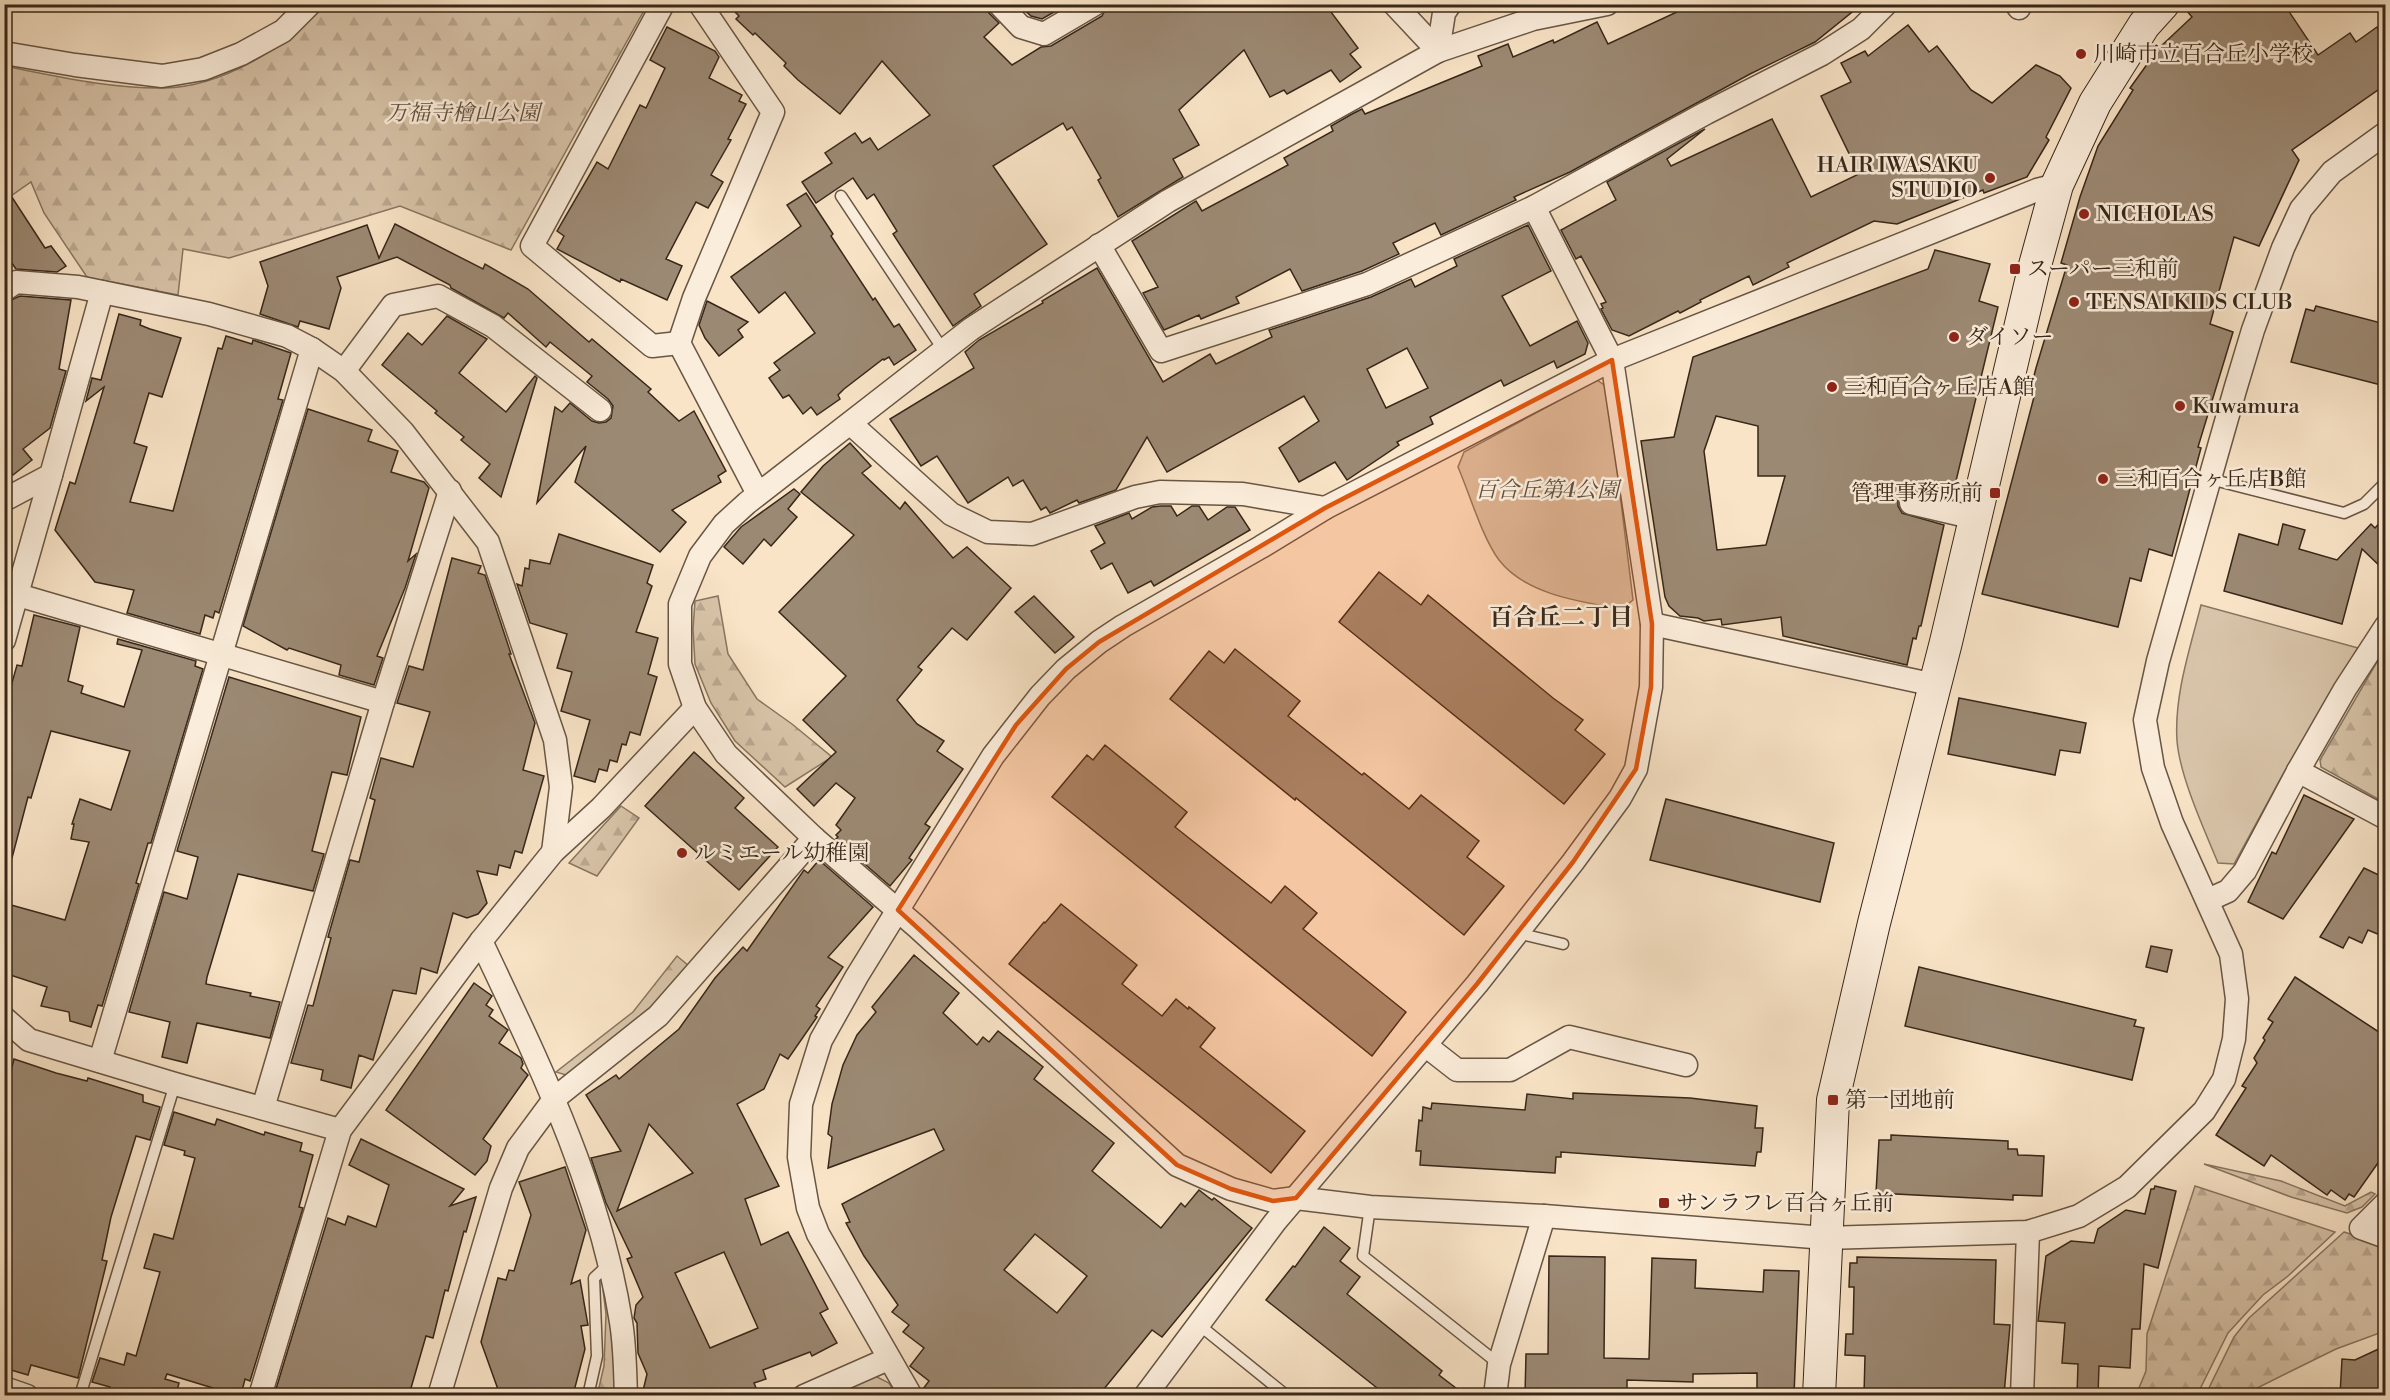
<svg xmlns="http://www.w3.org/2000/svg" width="2390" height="1400" viewBox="0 0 2390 1400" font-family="'Libre Bodoni','Noto Serif JP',serif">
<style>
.green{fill:#d8c4a9;stroke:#887661;stroke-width:1.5}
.forest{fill:url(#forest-firs);stroke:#887661;stroke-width:1.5}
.building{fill:#9c8973;stroke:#382719;stroke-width:1.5;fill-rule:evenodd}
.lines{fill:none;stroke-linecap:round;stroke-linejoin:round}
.lane-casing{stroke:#685644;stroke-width:13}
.street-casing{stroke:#685644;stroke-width:25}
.secondary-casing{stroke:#382719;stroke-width:34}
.lane{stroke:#fbeddb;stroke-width:10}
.street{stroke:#fbeddb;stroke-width:22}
.secondary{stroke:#fbeddb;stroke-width:32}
.marked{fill:#df560d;fill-opacity:0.2;stroke:#df560d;stroke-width:4.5;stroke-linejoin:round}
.poi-dot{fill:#8f2418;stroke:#fbeddb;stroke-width:2}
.labels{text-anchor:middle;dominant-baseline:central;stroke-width:5;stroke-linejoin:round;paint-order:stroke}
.poi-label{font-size:22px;fill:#382719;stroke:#fbeddb;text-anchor:start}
.park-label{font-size:22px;font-style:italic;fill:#604e3d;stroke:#fbeddb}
.neighbourhood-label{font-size:24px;font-weight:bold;fill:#382719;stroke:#fbeddb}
</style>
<defs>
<pattern id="forest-firs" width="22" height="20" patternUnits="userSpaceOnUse" patternTransform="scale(1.5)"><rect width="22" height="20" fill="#d8c4a9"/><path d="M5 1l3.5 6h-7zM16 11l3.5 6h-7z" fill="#baa891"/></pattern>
</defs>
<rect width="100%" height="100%" fill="#f9e4c7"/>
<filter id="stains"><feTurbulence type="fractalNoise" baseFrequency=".00333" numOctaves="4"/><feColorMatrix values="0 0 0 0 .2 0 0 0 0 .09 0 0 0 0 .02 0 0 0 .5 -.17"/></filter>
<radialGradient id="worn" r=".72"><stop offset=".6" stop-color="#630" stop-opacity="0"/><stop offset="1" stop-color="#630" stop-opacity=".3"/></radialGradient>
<!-- green -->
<g class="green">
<path d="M1597 380 1607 387 1633 600 1622 609C1582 602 1526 595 1499 560 1482 537 1470 495 1458 467L1464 452Z"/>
<path d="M2201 605 2358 648 2283 774 2234 864 2218 863C2204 829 2180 777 2177 741 2174 695 2190 649 2201 605Z"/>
<path d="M875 1376 889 1383 897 1395 831 1396Z"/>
</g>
<!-- forest -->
<g class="forest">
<path d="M324 5H647L511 250 400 206 229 258 183 249 178 295 112 282 89 280 44 213 31 182 5 200 4 66C56 76 112 89 164 88 222 87 287 47 324 5Z"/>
<path d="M718 596 728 654 757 699 792 724 832 757 785 787 735 741 711 703 695 664 693 629 695 601Z"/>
<path d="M2385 648V803L2321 767 2320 760Z"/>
<path d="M621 806 639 818 597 876 569 863Z"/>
<path d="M677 956 689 966 659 1000 569 1076 556 1072 633 1012Z"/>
<path d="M2204 1164 2281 1181 2345 1206 2371 1192 2375 1194 2362 1207 2347 1213 2291 1197Z"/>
<path d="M2195 1186 2335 1232 2288 1276 2263 1295 2228 1333 2197 1395H2136L2146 1371 2147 1334Z"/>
<path d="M2344 1232 2385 1245V1331L2336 1349 2255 1389 2252 1395 2205 1396 2234 1337 2249 1318Z"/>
<path d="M603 1290 610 1316 616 1395 597 1396 604 1366 606 1314Z"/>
</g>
<!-- building -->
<g class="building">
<path d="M727 4H986L989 13 999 23 984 37 1012 65 1041 47 1051 46 1102 16 1108 4H1325L1358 48 1350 54 1361 67 1340 82 1331 70 1287 94 1284 90 1270 97 1244 50 1179 110 1199 145 1173 159 1183 177 1118 217 1098 180 1101 178 1072 127 1067 130 1063 123 993 166 1047 244 974 294 981 306 953 326 893 234 897 231 874 194 867 199 853 178 816 203 802 182 832 163 825 153 855 133 862 143 870 138 878 150 930 115 882 61 840 114 798 80 784 66 786 63 755 33 753 35 736 19 739 16Z"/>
<path d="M1018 4H1068L1042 19 1031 16Z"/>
<path d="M1694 4H1862L1815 42 1750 74 1570 172 1514 197 1516 200 1441 235 1435 223 1393 243 1399 254 1362 271 1302 291 1290 269 1236 297 1239 303 1201 319 1199 315 1164 330 1143 293 1158 287 1132 241 1196 201 1202 211 1288 165 1284 158 1333 131 1331 126 1352 114 1362 109 1365 114 1482 66 1478 56 1508 44 1513 57 1553 40 1554 43 1597 22 1608 44Z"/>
<path d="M2181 4H2284L2318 55 2350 33 2356 42 2377 27 2385 39V85L2292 150 2299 160 2259 246 2234 237 2210 324 2233 332 2198 447 2201 448 2172 556 2149 549 2141 581 2130 578 2118 627 1982 594 2034 397 2029 395 2036 368 2067 265 2061 263 2080 197 2098 146 2133 90 2130 88 2158 49 2192 17Z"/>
<path d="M1908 25 1929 52 1937 46 1971 90 1992 103 2036 65 2060 76 2071 88 2046 137 2049 140 2027 177 1984 193 1983 190 1897 224 1874 221 1787 263 1789 267 1753 285 1749 276 1700 300 1701 302 1680 313 1678 311 1629 336 1612 330 1601 309 1603 308 1601 304 1606 302 1581 256 1576 259 1561 230 1616 200 1607 182 1705 129 1667 159 1671 166 1772 119 1811 197 1859 174 1821 96 1851 82 1841 63 1865 51 1868 56Z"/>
<path d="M667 27 715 51 719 57 709 78 742 95 739 101 746 104 728 139 731 140 711 175 723 182 708 208 696 202 666 259 682 266 667 300 621 279 620 282 557 249 564 236 557 231 597 162 608 169 640 105 646 108 665 68 650 60Z"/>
<path d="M4 185 45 248 51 246 66 266 57 272 16 269 4 252Z"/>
<path d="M806 193 833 234 831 236 873 300 875 298 894 327 899 324 916 350 894 365 889 357 884 360 883 359 844 389 838 395 840 399 817 415 811 407 803 414 789 395 783 398 769 378 780 370 774 363 815 333 785 292 759 313 731 277 801 226 787 205Z"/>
<path d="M395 224 483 269 485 264 528 289 589 342 592 339 651 389 648 392 679 421 694 411 726 471 718 476 721 482 672 510 686 522 660 552 575 482 586 446 537 503 555 407 562 412 570 403 592 421 599 423 606 422 611 418 613 406 608 399 587 382 592 376 550 342 546 347 508 313 504 318 451 288 450 285 397 257 337 277 341 288 329 329 300 321 298 327 260 314 268 286 260 262 367 225 379 258Z"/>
<path d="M1528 225 1551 271 1502 296 1530 346 1577 321 1588 343 1585 354 1557 368 1554 361 1504 386 1501 380 1430 417 1433 424 1397 442 1399 445 1347 480 1335 462 1299 482 1279 448 1319 421 1304 396 1167 472 1147 437 1116 490 1079 503 1077 500 1050 513 1046 507 1041 510 1023 480 1013 486 1008 477 968 503 937 456 921 466 890 419 974 368 965 352 979 340 1043 303 1042 301 1097 268 1163 382 1210 354 1216 364 1272 337 1269 330 1371 297 1411 279 1415 287 1457 266 1454 259ZM1407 348 1428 388 1386 408 1367 369Z"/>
<path d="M1935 250 1990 264 1979 301 1998 307 1955 485 1959 486 1956 500 1913 490H1907L1898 499V506L1902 513 1944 525 1921 626H1919L1916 639 1913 638 1907 665 1783 636 1781 617 1722 625 1721 619 1704 621 1698 618 1680 616 1669 606 1665 597 1641 441 1674 437 1693 357 1928 269ZM1716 416 1758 426V476H1785L1766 545 1717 550 1704 451Z"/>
<path d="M20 296 71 300 59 369 66 371 50 428 23 449 32 460 13 475 4 464V303Z"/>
<path d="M707 301 748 322 738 330 743 337 719 356 705 338 699 325Z"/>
<path d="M2316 306 2385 324V386L2291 362 2306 309 2314 311Z"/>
<path d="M119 314 141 320 140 325 150 329 181 338 162 397 149 393 134 443 147 447 130 502 173 511 218 348 222 349 226 336 252 344 253 340 291 353 278 399 283 400 219 613 215 611 213 618 205 615 200 634 127 613 134 590 95 582 55 530 70 482 75 484 104 387 86 401 92 378 101 380Z"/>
<path d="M447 316 487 339 459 373 506 412 535 376 537 378 501 497 479 478 490 464 461 440 464 437 435 413 437 411 382 365 408 333 422 345Z"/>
<path d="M308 409 372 430 368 441 398 451 391 472 424 482 429 488 408 561 416 554 405 588 377 656 383 658 374 685 339 675 341 665 289 648 287 650 243 626Z"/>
<path d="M850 443 871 466 862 473 900 509 905 502 953 558 967 547 1011 588 967 640 952 628 918 667 922 670 897 700 917 724 944 741 937 751 963 769 925 824 930 827 909 858 912 860 890 886 836 839 838 837 836 835 841 830 836 825 855 798 836 783 814 806 797 789 836 752 803 720 846 676 779 612 854 535 801 492 823 466Z"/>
<path d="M794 489 800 494 788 509 797 517 771 546 764 539 743 564 724 547 741 527Z"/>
<path d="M1161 506H1171L1177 516 1192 506H1199L1208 520 1227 507H1235L1250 530 1154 586 1151 581 1128 593 1112 563 1101 569 1091 551 1105 543 1095 526 1129 513 1132 519 1152 507Z"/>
<path d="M2385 517V571L2362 549 2342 624 2224 591 2239 534 2278 545 2283 524 2305 530 2299 549 2337 560 2371 524 2375 528Z"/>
<path d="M559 534 653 565 647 583 652 586 636 632 658 638 648 674 657 677 640 735 630 732 626 745 622 744 617 762 610 760 607 771 599 769 595 782 574 776 590 720 561 711 572 672 557 668 567 634 530 623 517 584 522 586 525 568 529 569 530 560 550 564Z"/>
<path d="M452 558 481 566 478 573 485 575 511 654H509L535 723 523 770 544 776 522 853 515 851 510 868 499 865 497 875 477 871 487 903 478 914 467 918 453 913 437 973 421 968 416 994 393 990 373 1060 359 1055 351 1088 321 1080 323 1070 291 1063 308 1005 313 1006 331 938 328 937 350 860 359 862 375 800 370 798 381 758 413 767 430 712 397 703 409 666 423 670Z"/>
<path d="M1379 572 1421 605 1428 595 1553 698 1583 720 1575 730 1605 754 1564 804 1339 622Z"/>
<path d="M1034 596 1074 637 1055 653 1015 612Z"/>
<path d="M34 615 80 627 68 681 83 686 81 693 124 707 142 650 117 644 118 639 196 661 195 666 203 669 151 843H148L136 883 139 884 102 1006 98 1005 91 1027 70 1021 69 1012 41 1006 47 987 4 973V903L65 920 89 842 71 839 74 824H72L80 799 111 810 130 751 51 731 31 798 28 797 12 858 4 857V711L17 665 22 666Z"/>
<path d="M1235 649 1300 701 1288 716 1362 775 1364 773 1409 809 1421 795 1479 841 1467 857 1504 886 1464 935 1296 798 1295 800 1170 699 1209 651 1224 663Z"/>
<path d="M229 677 361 717 347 775 332 772 312 851 324 854 313 891 238 874 207 977 206 984 251 993 250 996 280 1002 270 1038 197 1023 187 1063 162 1057 170 1022 129 1012 164 892 187 899 198 857 177 851Z"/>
<path d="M1959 698 2086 723 2080 753 2060 750 2055 775 1948 754Z"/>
<path d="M1105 745 1187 812 1175 827 1271 903 1285 886 1317 913 1303 929 1406 1012 1372 1056 1052 797 1087 755 1093 760Z"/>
<path d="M694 752 744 798 735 808 778 847 739 890 645 806Z"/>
<path d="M2304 795 2354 819 2283 919 2248 902 2272 852 2276 854Z"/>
<path d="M1666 799 1834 843 1820 902 1650 860Z"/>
<path d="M819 860 873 907 828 957 843 967 816 1006 820 1009 815 1016 817 1017 788 1059 780 1054 764 1089 737 1104 779 1186 745 1199 761 1245 788 1232 828 1309 820 1313 837 1343 812 1356 810 1352 763 1370 766 1379 754 1383 759 1395H642L647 1374 638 1353 637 1323 634 1318 636 1305 643 1297 627 1259 632 1257 606 1203 591 1158 621 1151 586 1095 616 1075 619 1079 679 1029 715 978 743 947 747 951 804 870 808 873ZM649 1124 693 1173 617 1211 641 1146ZM724 1252 758 1328 710 1348 675 1273Z"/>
<path d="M2364 868 2385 878V923L2380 935 2368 930 2362 943 2349 937 2343 948 2320 937Z"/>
<path d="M1061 904 1137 965 1122 984 1162 1016 1176 999 1188 1009 1189 1007 1215 1028 1200 1047 1305 1131 1271 1173 1009 964 1044 922 1045 923Z"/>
<path d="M2151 946 2172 950 2167 972 2146 967Z"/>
<path d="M914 955 959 993 943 1013 977 1045 983 1037 989 1042 998 1031 1043 1067 1034 1079 1114 1143 1092 1171 1161 1228 1181 1203 1185 1207 1199 1190 1212 1200 1214 1198 1252 1228 1162 1337 1152 1330 1099 1395H924L923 1389 929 1381 910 1366 924 1348 903 1332 909 1325 892 1312 898 1305 864 1256 846 1223 850 1222 842 1204 944 1150 934 1129 828 1168 832 1137 828 1134 832 1104 843 1065 857 1035 876 1012 872 1007ZM1035 1234 1087 1276 1057 1313 1004 1270Z"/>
<path d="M1919 967 2136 1020 2134 1026 2144 1028 2132 1080 1905 1026Z"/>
<path d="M2295 977 2385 1036V1153L2354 1197 2349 1194 2345 1200 2331 1190 2327 1195 2271 1155 2264 1166 2216 1135 2246 1088 2242 1086 2257 1063 2254 1058 2265 1040 2263 1038 2273 1022 2268 1019Z"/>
<path d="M474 983 492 996 486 1005 493 1010 489 1016 508 1030 499 1043 521 1058 523 1064 521 1068 528 1075 483 1139 491 1146 487 1161 475 1175 386 1110Z"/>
<path d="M14 1059 56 1073 87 1081 88 1078 143 1095V1102L160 1107 150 1140 136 1136 111 1217 102 1260 107 1261 78 1378 31 1365 28 1375 4 1368V1069L11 1071Z"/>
<path d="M1573 1093 1690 1098 1757 1106 1755 1128H1763L1761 1152H1757L1755 1166 1561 1152V1157H1556L1555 1173 1420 1165 1421 1151H1416L1419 1120 1422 1121 1423 1107 1431 1109 1432 1103 1525 1110 1527 1094 1573 1099Z"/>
<path d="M174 1112 215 1125 217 1119 264 1135 265 1132 302 1143 300 1151 313 1155 299 1207 303 1208 250 1381 245 1379 241 1395H211L213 1388 167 1374 165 1379 179 1383 176 1395H164L132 1389 130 1395H127L109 1390 110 1387 92 1382 100 1358 124 1365 127 1353 136 1356 160 1272 144 1268 154 1234 173 1239 195 1158 184 1155 185 1151 164 1145Z"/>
<path d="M1891 1135 2008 1141V1149H2017L2018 1155 2044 1156 2042 1196 2013 1195V1200L1876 1193 1879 1140H1891Z"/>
<path d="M361 1139 464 1189 450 1206 476 1197 466 1232 464 1231 448 1291 445 1290 433 1338 426 1336 409 1395H285L286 1392 276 1389 328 1218 345 1225 348 1216 376 1227 389 1185 349 1165Z"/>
<path d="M565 1167 586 1230 571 1284 580 1280 588 1325 581 1326 585 1349 573 1395H500L481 1342 498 1278 506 1280 509 1270 514 1271 531 1215 519 1182Z"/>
<path d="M2155 1186 2176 1191 2158 1268 2144 1264 2140 1329H2132L2130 1368 2099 1366 2098 1395H2077L2078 1364 2062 1363 2065 1323 2038 1321 2046 1256 2071 1241 2094 1243 2098 1229 2126 1210 2145 1214 2151 1189H2154Z"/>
<path d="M1324 1227 1350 1248 1340 1261 1360 1277 1347 1294 1442 1371 1439 1375 1465 1395H1386L1266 1300 1293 1266 1295 1267Z"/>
<path d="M1549 1256 1605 1257 1604 1358 1649 1359 1652 1258 1696 1260 1695 1288 1763 1292 1764 1270 1799 1271 1794 1395H1757V1373L1693 1374V1382L1627 1380V1395H1525L1526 1354H1548Z"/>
<path d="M1857 1257 1996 1260 1994 1324 2010 1325 2004 1395H1864L1865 1356 1845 1355 1846 1334H1853L1854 1287H1849L1850 1263H1857Z"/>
<path d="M2385 1346V1395H2340L2342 1359 2355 1360Z"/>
</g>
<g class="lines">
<!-- lane casing -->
<g class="lane-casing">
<g id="lane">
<path d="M841 196 944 351"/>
<path d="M2210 479 2344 513 2364 504 2386 482"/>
<path d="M1517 933 1563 944"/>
<path d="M1370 1207 1363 1256 1499 1364"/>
<path d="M1198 1324 1287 1396"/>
<path d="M80 1396 175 1084"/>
<path d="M588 1396 597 1356 594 1278 609 1264"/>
</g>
</g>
<!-- street casing -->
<g class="street-casing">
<g id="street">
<path d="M663 4 532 246 652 346 679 343"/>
<path d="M700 4 773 112 694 298 679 343 758 494"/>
<path d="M999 4 1021 27 1044 34 1095 4"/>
<path d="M1394 4 1438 51"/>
<path d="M1607 4 1533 19 1438 51 1168 201 971 329 747 503 724 524 700 556 680 604V664L695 708 726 754 814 838 917 927 1177 1165 1231 1189 1273 1201 1296 1198 1370 1207 1544 1216 1825 1238 2028 1232 2079 1216 2127 1187 2204 1111 2224 1079 2234 1039 2237 999 2231 954 2172 823 2153 768 2145 720 2158 661 2235 390 2253 330 2283 248 2301 209 2332 172 2386 133"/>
<path d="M2016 4 2019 8"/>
<path d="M1438 51 1444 13 1450 4"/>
<path d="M4 53 75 65 162 76 203 69 241 54 283 31 310 4"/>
<path d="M1099 245 1161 351 1367 284 1534 207 1706 113 1822 54 1861 29 1886 4"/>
<path d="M4 290 16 282 78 287 209 314 287 336 312 349 344 371 403 432 488 542 555 740 561 787 553 852"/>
<path d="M344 371 393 305 438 296 493 326 600 410"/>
<path d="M851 424 951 514 988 532 1032 534 1135 497 1160 492 1243 494 1325 508"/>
<path d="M4 500 51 475 102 292"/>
<path d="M1911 503 1975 518"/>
<path d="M18 595 383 702"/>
<path d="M1652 624 1935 685"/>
<path d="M4 640 51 475"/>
<path d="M2298 771 2386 818"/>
<path d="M2208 900 2228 891 2245 871 2298 771 2345 689 2386 626"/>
<path d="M481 941C539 1064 600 1187 621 1322 625 1346 625 1371 626 1396"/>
<path d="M4 1018 29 1040 175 1084 340 1130"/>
<path d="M1425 1045 1457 1070H1510L1569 1037 1686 1065"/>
<path d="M100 1061 312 349"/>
<path d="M263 1108 383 702 450 491"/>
<path d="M2386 1203 2361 1228 2386 1237"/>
<path d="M4 1388 27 1396"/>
<path d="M260 1396 340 1130 481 941 553 852 601 808 695 708"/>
<path d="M439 1396 501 1188 518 1148 555 1098 658 1016 814 838"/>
<path d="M804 1396 888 1359"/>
<path d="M911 1396 818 1234 808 1208 799 1157 801 1104 821 1040 857 976 993 756 1040 696 1066 669 1099 642 1123 626 1261 547 1325 508 1612 360 2037 190 2057 185"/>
<path d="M1145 1396 1275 1222 1477 984 1573 862 1620 798 1636 769 1651 687 1652 624 1612 360 1534 207"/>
<path d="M1495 1396 1499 1364 1544 1216"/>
<path d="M2022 1396 2028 1232"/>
</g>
</g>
<!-- secondary casing -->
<g class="secondary-casing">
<path id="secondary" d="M1819 1396 1833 1100 1874 923 1946 642 2034 269 2057 185 2095 103 2144 25 2163 4"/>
</g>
<!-- lane -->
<use href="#lane" class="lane"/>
<!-- street -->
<use href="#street" class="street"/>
<!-- secondary -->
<use href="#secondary" class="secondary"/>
</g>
<!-- marked area -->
<path class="marked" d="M1612 360 1652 624 1651 687 1636 769 1573 862 1477 984 1296 1198 1273 1201 1231 1189 1177 1165 898 910 1016 725 1066 669 1099 642 1325 508Z"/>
<!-- markers -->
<g class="poi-dot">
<circle cx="2081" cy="54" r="6"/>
<circle cx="1990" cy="178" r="6"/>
<circle cx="2084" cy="214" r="6"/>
<rect x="2009" y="263" width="12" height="12" rx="3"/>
<circle cx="2074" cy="302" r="6"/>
<circle cx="1954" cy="337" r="6"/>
<circle cx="1832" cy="387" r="6"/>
<circle cx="2180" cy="406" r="6"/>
<circle cx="2103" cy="479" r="6"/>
<rect x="1989" y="487" width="12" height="12" rx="3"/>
<circle cx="682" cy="853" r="6"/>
<rect x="1827" y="1094" width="12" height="12" rx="3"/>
<rect x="1658" y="1197" width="12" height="12" rx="3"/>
</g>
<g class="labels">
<!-- poi labels -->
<g class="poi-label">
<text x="2093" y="54">川崎市立百合丘小学校</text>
<text x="1978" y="165" text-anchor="end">HAIR IWASAKU<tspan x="1978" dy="25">STUDIO</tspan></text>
<text x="2096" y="214">NICHOLAS</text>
<text x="2027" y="269">スーパー三和前</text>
<text x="2086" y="302">TENSAI KIDS CLUB</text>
<text x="1966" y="337">ダイソー</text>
<text x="1844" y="387">三和百合ヶ丘店A館</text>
<text x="2192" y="406">Kuwamura</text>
<text x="2115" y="479">三和百合ヶ丘店B館</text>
<text x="1983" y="493" text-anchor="end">管理事務所前</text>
<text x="694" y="853">ルミエール幼稚園</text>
<text x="1845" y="1100">第一団地前</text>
<text x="1676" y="1203">サンラフレ百合ヶ丘前</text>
</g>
<!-- park labels -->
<g class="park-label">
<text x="463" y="113">万福寺檜山公園</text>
<text x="1547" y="490">百合丘第4公園</text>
</g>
<!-- neighbourhood labels -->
<g class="neighbourhood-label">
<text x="1561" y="618">百合丘二丁目</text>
</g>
</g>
<!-- margin -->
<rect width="2390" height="1400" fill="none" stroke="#f9e4c7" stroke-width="24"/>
<rect x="6" y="6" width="2378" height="1388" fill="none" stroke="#382719" stroke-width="3"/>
<rect x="12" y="12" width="2366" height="1376" fill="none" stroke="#382719" stroke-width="1.5"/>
<rect width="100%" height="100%" filter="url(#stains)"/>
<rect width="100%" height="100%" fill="url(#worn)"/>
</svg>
